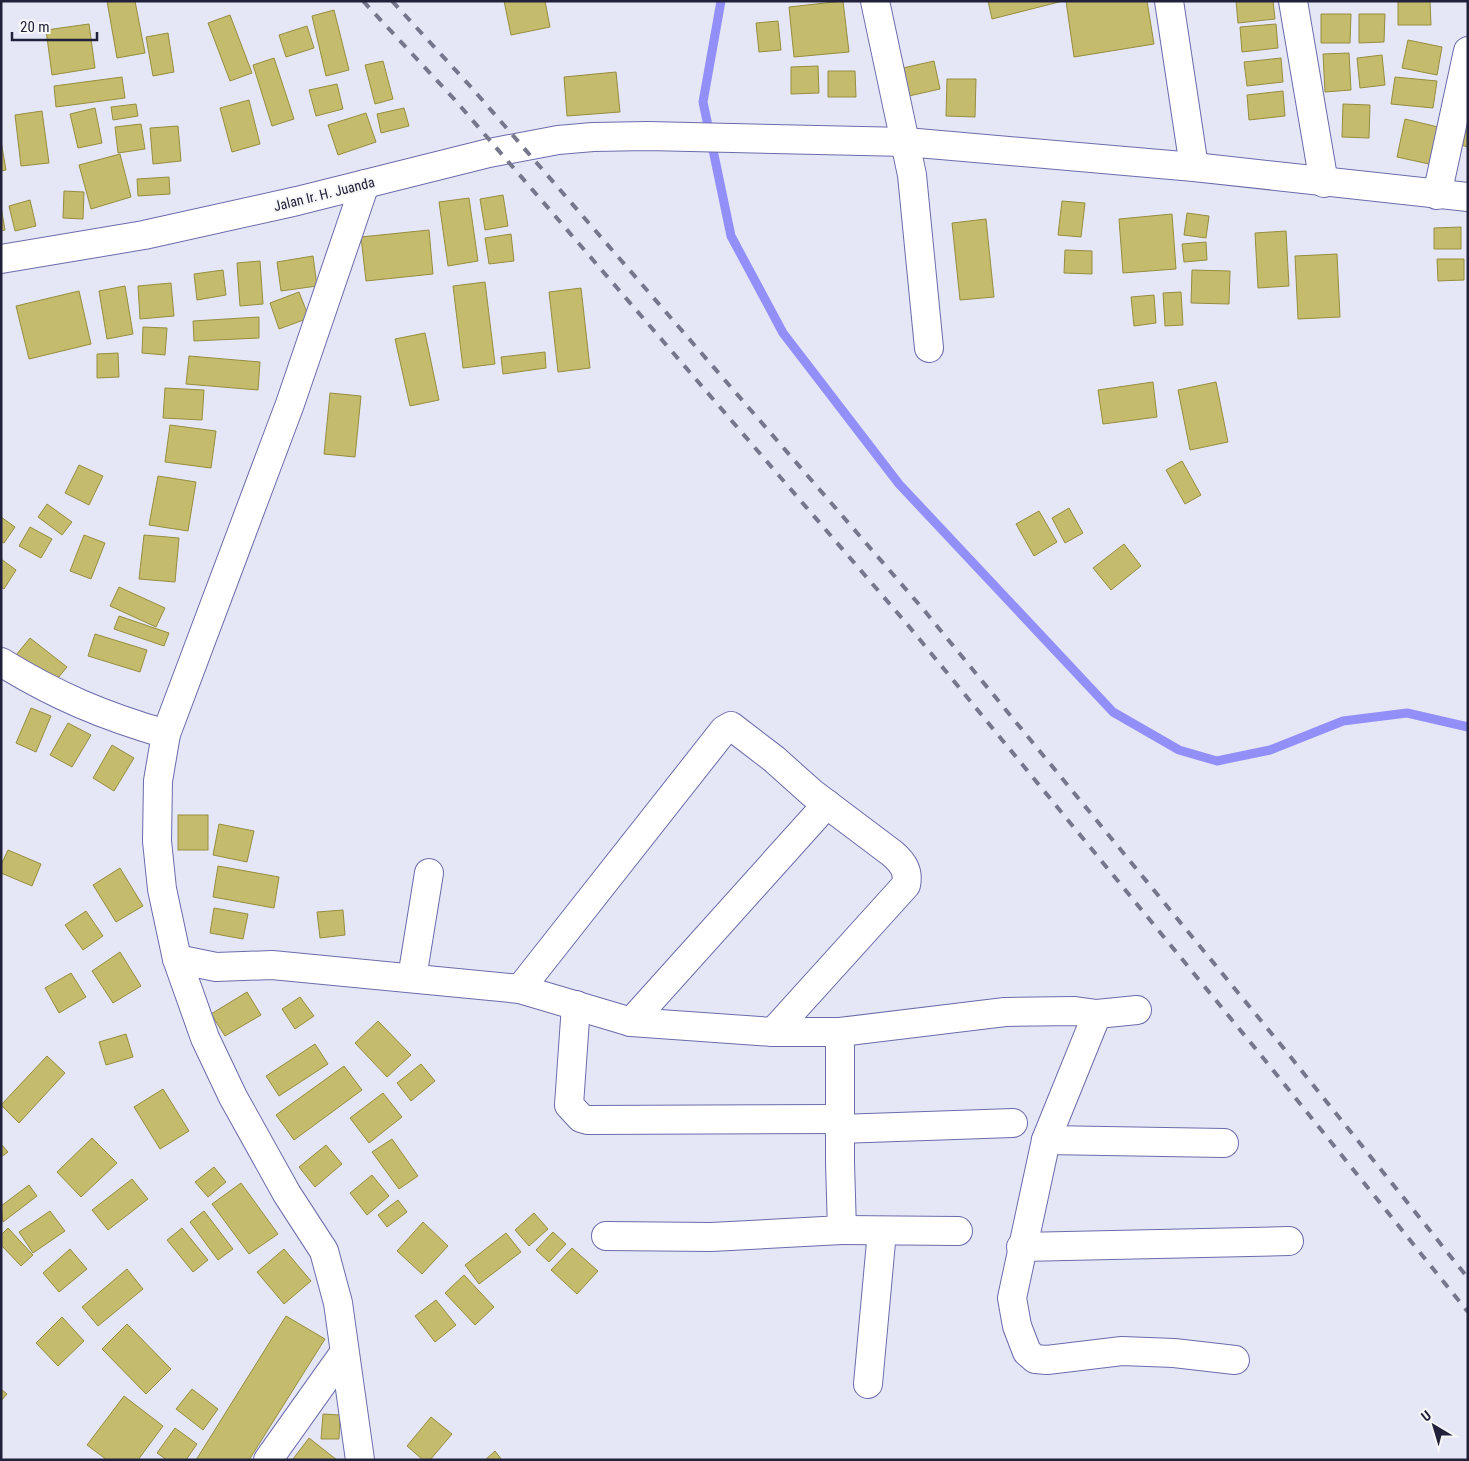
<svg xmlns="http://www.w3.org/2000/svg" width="1469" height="1461" viewBox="0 0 1469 1461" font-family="'Roboto Condensed',sans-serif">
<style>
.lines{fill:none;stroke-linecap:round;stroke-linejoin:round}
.stream{stroke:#9290f8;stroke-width:9}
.building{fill:#c4bb6d;stroke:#968d3f}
.minor-casing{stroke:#6b6bac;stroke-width:30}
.minor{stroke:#fff;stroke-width:28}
.rail{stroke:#76768c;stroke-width:4;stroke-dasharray:9 9;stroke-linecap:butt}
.labels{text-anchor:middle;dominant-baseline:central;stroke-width:4;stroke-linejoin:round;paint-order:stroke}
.street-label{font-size:14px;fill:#21213c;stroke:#f6f6f6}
</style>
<rect width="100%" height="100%" fill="#e6e7f6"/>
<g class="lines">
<!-- stream -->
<path class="stream" d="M721 1 703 102 731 236 783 333 899 484 1113 712 1179 750 1217 761 1270 750 1343 721 1407 713 1468 727"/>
</g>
<!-- building -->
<g class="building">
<path d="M107 1H135L145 53 117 58Z"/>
<path d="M504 1H545L550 27 511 35Z"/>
<path d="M843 1 849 52 794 57 789 7Z"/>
<path d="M988 1H1063L992 19Z"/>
<path d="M1066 1H1147L1154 44 1074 57Z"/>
<path d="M1236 1H1273L1275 19 1238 23Z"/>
<path d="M1398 1H1430L1431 25H1398Z"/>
<path d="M334 10 349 70 326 76 312 16Z"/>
<path d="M1321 14H1351L1350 43H1321Z"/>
<path d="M1359 14H1385L1384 42 1359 43Z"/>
<path d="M230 15 252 73 230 81 208 23Z"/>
<path d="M778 21 781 50 759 52 756 23Z"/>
<path d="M89 24 95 68 52 75 46 30Z"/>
<path d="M1276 24 1278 48 1242 52 1240 27Z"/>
<path d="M307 26 314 48 286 57 279 35Z"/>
<path d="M168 33 174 72 153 76 146 37Z"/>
<path d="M1408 40 1442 47 1437 75 1402 68Z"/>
<path d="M1349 53 1351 90 1325 92 1323 54Z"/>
<path d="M1382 55 1385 85 1360 88 1357 58Z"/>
<path d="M274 58 294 119 272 126 253 65Z"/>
<path d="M1281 58 1283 82 1247 86 1244 62Z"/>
<path d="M383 61 393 99 375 104 365 65Z"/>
<path d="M934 61 940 89 909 96 903 68Z"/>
<path d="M818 66 819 93 791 94V67Z"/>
<path d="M828 71H855L856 97H828Z"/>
<path d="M616 72 620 112 567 116 564 77Z"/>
<path d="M122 77 125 98 56 107 54 86Z"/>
<path d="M1395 77 1437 81 1433 108 1391 104Z"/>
<path d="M947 79H976L975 117 946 116Z"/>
<path d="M337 84 343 109 316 116 309 90Z"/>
<path d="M1283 91 1285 116 1249 120 1247 95Z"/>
<path d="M249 100 260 144 232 152 220 108Z"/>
<path d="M136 104 138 116 113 120 111 107Z"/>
<path d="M1343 104 1370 105 1369 138 1342 137Z"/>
<path d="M95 108 102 143 78 148 70 114Z"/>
<path d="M404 108 409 126 381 133 377 114Z"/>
<path d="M42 111 49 163 21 166 15 115Z"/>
<path d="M1468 112V147L1454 143Z"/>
<path d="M366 113 376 142 338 155 328 125Z"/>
<path d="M1405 119 1438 127 1429 164 1397 157Z"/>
<path d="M141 124 145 149 118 153 115 127Z"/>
<path d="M178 126 181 161 153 164 150 128Z"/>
<path d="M1 141 6 170 1 171Z"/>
<path d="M120 154 131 197 91 209 79 165Z"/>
<path d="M169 177 170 194 138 196 137 179Z"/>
<path d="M64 191 84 192 83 219 63 218Z"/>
<path d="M503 195 508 226 485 230 480 199Z"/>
<path d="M469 198 478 261 448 266 439 202Z"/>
<path d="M30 200 36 226 15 231 9 206Z"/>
<path d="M1062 201 1085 203 1081 237 1058 235Z"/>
<path d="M1 207 5 230 1 231Z"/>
<path d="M1187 213 1209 216 1206 238 1184 235Z"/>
<path d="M1172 214 1176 269 1123 273 1119 219Z"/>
<path d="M986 219 994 297 960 300 952 223Z"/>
<path d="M1461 227V249H1434V228Z"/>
<path d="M429 230 433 274 366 281 361 237Z"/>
<path d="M1286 231 1289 286 1258 288 1255 233Z"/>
<path d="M511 234 514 261 489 264 485 238Z"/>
<path d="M1206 242 1207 260 1184 262 1182 244Z"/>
<path d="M1065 250 1092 251V274L1064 273Z"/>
<path d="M1337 254 1340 317 1298 319 1295 256Z"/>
<path d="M313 256 317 286 281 291 277 262Z"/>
<path d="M1437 259H1464V280L1438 281Z"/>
<path d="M260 261 263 304 240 306 237 263Z"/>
<path d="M223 270 226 295 197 300 194 274Z"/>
<path d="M1192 270 1230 271 1229 304 1191 303Z"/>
<path d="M485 282 495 364 463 368 453 286Z"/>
<path d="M171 283 174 316 140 319 138 286Z"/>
<path d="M125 286 133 334 107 339 99 291Z"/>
<path d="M581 288 590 368 558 372 549 292Z"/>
<path d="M79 291 91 344 29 359 16 306Z"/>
<path d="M299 292 309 318 279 329 270 303Z"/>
<path d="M1181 292 1183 325 1165 326 1163 293Z"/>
<path d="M1154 295 1156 323 1134 326 1131 297Z"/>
<path d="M259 317V338L194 341 193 321Z"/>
<path d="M143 327 167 328 165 355 142 353Z"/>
<path d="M425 333 439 400 410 406 395 339Z"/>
<path d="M545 352 546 368 503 374 501 357Z"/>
<path d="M118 353 119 377 97 378V354Z"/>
<path d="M189 356 260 362 258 390 186 384Z"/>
<path d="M1153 382 1157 417 1103 424 1098 390Z"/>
<path d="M1216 382 1228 442 1190 450 1178 390Z"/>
<path d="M165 388 204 390 202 420 163 418Z"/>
<path d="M330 393 361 396 355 457 324 454Z"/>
<path d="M170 425 216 431 211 468 165 462Z"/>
<path d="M1182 461 1201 495 1185 504 1166 470Z"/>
<path d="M79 465 103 476 89 505 65 493Z"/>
<path d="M158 476 196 482 188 531 149 525Z"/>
<path d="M47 504 72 522 62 535 38 517Z"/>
<path d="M1069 508 1083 533 1065 543 1052 518Z"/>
<path d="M1039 511 1057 542 1034 556 1016 524Z"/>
<path d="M1 517 15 527 4 543 1 542Z"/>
<path d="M30 527 52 539 41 558 19 546Z"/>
<path d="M84 535 105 543 91 579 70 571Z"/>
<path d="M144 535 179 538 175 582 139 579Z"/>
<path d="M1124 544 1141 566 1111 590 1093 568Z"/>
<path d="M1 559 16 570 4 589 1 587Z"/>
<path d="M119 587 165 608 156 627 110 606Z"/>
<path d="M119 616 169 633 164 646 114 629Z"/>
<path d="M95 634 147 650 140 672 88 656Z"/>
<path d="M30 638 67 667 53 684 16 655Z"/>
<path d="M31 708 51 716 36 752 16 743Z"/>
<path d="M68 723 91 735 72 767 50 755Z"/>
<path d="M112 745 134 758 114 791 93 778Z"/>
<rect x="178" y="815" width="30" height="35"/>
<path d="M219 824 254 831 247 862 213 855Z"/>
<path d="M8 850 41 864 32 886 1 873V865Z"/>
<path d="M218 866 279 877 274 908 213 897Z"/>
<path d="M120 868 143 906 116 922 93 885Z"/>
<path d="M214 908 248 914 243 939 210 933Z"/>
<path d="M343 910 345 935 320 938 317 912Z"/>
<path d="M86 911 103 936 83 950 65 925Z"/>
<path d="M120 952 141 986 113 1003 92 971Z"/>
<path d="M71 973 86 997 59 1013 45 988Z"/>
<path d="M247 992 261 1015 225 1036 211 1014Z"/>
<path d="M300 997 314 1016 295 1029 282 1009Z"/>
<path d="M378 1021 411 1055 387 1077 355 1043Z"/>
<path d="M126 1034 133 1057 106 1065 99 1042Z"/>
<path d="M315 1044 328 1064 279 1096 266 1076Z"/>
<path d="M47 1056 65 1073 19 1123 1 1105Z"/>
<path d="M421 1064 435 1081 411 1101 397 1083Z"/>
<path d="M344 1066 362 1090 294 1140 276 1115Z"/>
<path d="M163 1089 189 1131 160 1149 134 1107Z"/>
<path d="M383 1093 402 1117 369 1143 350 1118Z"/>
<path d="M92 1138 117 1163 81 1197 57 1172Z"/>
<path d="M392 1139 418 1176 399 1189 372 1152Z"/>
<path d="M1 1144 8 1152 1 1157Z"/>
<path d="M326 1145 342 1164 315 1187 299 1167Z"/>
<path d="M214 1167 226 1182 208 1197 195 1182Z"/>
<path d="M372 1175 389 1196 367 1215 350 1193Z"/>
<path d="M132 1179 148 1199 108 1230 92 1210Z"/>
<path d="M241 1183 278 1234 249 1254 212 1204Z"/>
<path d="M29 1185 37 1196 3 1222 1 1206Z"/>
<path d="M398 1200 407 1212 387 1227 378 1215Z"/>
<path d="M50 1211 65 1231 33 1253 19 1232Z"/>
<path d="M204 1211 233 1249 218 1260 190 1222Z"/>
<path d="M534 1213 548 1229 529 1246 515 1230Z"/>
<path d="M423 1222 448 1246 422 1274 397 1251Z"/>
<path d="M8 1228 33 1255 21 1266 1 1245V1235Z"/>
<path d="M182 1228 208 1260 193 1272 167 1240Z"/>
<path d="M553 1232 566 1244 549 1262 536 1250Z"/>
<path d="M506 1233 521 1252 479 1284 465 1265Z"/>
<path d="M572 1248 598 1271 577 1294 551 1270Z"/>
<path d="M70 1249 87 1269 59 1292 43 1273Z"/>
<path d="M284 1249 311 1281 284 1304 257 1272Z"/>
<path d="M127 1269 143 1289 98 1326 82 1307Z"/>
<path d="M464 1275 494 1307 475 1325 445 1293Z"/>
<path d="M436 1300 456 1325 435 1342 415 1316Z"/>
<path d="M286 1316 325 1339 249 1460H196Z"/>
<path d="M62 1317 84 1341 58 1366 36 1343Z"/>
<path d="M127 1324 171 1369 146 1394 102 1349Z"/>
<path d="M1 1389 7 1394 1 1401Z"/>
<path d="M192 1389 218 1409 203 1430 176 1409Z"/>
<path d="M124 1396 163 1426 138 1460H107L87 1445Z"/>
<path d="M323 1414 340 1415 339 1439H321Z"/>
<path d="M431 1417 452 1434 430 1460H423L407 1446Z"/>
<path d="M175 1428 197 1444 186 1460H167L157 1453Z"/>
<path d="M309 1438 337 1460 293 1459Z"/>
<path d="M495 1451 502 1460H485Z"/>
</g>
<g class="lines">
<!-- minor casing -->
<g class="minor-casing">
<g id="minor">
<path d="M875 1 912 175 929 348"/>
<path d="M1169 1 1194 167"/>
<path d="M1293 1 1324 183"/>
<path d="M1437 195 1468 51"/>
<path d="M1 259 144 235 297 201 489 153 558 140 593 137 648 136 906 142 1194 167 1468 197"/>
<path d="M1 662C56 696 104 716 166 734"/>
<path d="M177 959 216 967 272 965 520 989 631 1022 773 1032H840L1005 1012 1075 1011 1097 1014 1046 1140 1012 1298 1017 1326 1027 1352 1035 1359 1047 1360 1122 1351 1174 1353 1235 1360"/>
<path d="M412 978 429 873"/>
<path d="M520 989 724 730 731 726 774 759 812 793 893 854C903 863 909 871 906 885L773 1032"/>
<path d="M576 1005 569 1105 581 1118 588 1120 839 1119"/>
<path d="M1097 1014 1137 1010"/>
<path d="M631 1022 827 804"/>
<path d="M839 1129 1013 1123"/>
<path d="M1046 1140 1224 1143"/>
<path d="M842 1230 958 1231"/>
<path d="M606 1236 711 1237 842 1230 840 1163V1032"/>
<path d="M1021 1247 1289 1241"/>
<path d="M868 1384 882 1231"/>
<path d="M268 1460 344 1353"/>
<path d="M360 1460 338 1303 324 1251 287 1194 233 1097 205 1038 177 959 162 889 157 841 158 781 166 734 290 404 365 184"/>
</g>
</g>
<!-- minor -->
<use href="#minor" class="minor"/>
<!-- rail -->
<g class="rail">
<path d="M363 1 455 100 907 624 1264 1059 1468 1312"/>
<path d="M392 1 471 87 923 609 1281 1045 1468 1278"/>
</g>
</g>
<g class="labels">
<!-- street labels -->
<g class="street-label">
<text transform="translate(324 194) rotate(-14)">Jalan Ir. H. Juanda</text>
</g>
</g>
<!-- border -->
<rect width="1469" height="1461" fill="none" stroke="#21213c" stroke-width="5"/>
<!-- north arrow -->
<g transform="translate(1434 1426) rotate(322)" stroke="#f6f6f6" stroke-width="4" paint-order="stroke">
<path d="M0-4L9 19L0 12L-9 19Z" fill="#21213c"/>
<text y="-8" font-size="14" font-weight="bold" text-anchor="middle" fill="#21213c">U</text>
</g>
<!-- scale -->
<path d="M12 32v8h85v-8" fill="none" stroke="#21213c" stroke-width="2.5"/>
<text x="20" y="32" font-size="15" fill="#21213c" stroke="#f6f6f6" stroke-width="4" paint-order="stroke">20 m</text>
</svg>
